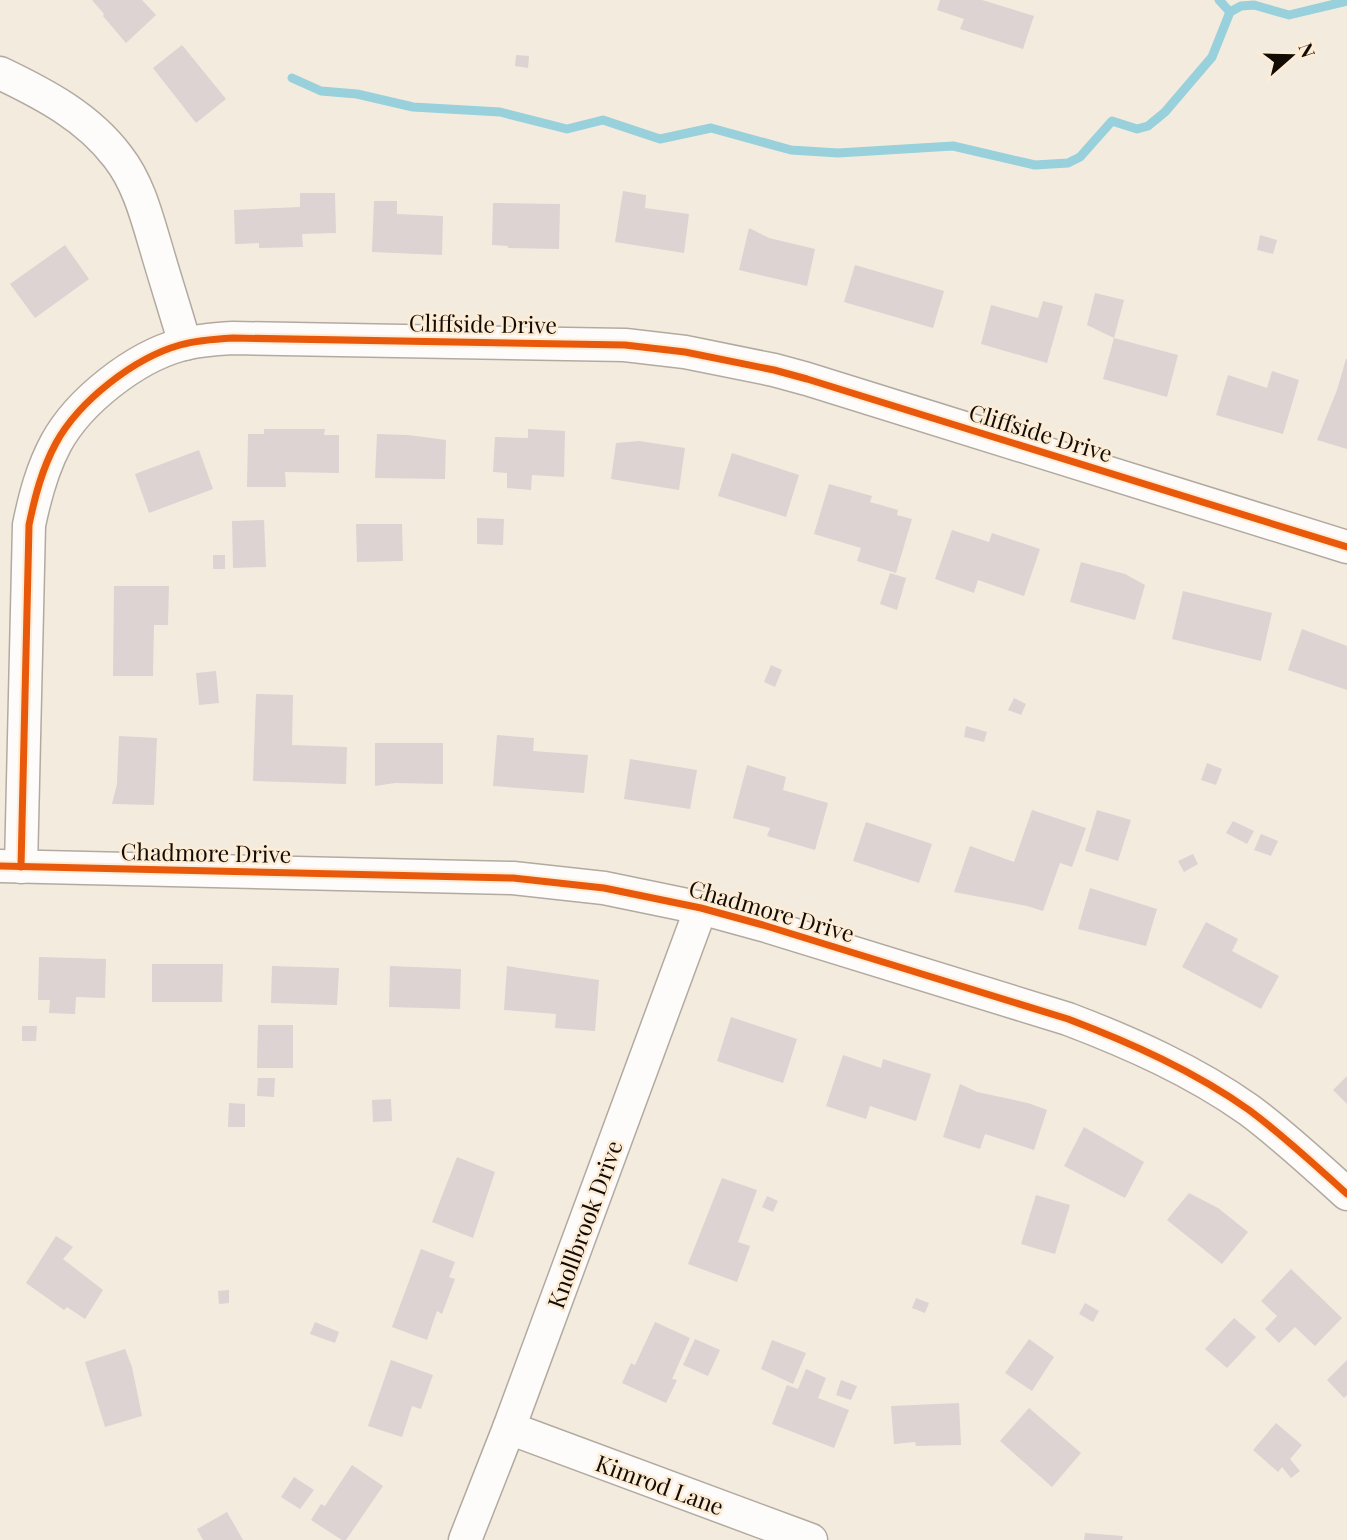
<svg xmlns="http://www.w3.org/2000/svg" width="1347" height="1540" viewBox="0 0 1347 1540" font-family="'Playfair Display',serif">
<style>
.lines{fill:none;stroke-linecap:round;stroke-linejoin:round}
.stream{stroke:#98d0dc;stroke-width:9}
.building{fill:#dcd3d2}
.minor-casing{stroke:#b2aaa0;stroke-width:35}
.minor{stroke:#fdfcfa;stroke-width:32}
.cycleway-casing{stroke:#fdecd6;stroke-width:11}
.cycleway{stroke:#e8590c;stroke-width:7}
.labels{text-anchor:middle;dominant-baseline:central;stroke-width:5;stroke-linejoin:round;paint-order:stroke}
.street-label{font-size:23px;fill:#130c04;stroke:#fdecd6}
</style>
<rect width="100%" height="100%" fill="#f4ebdf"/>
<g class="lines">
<!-- stream -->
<g class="stream">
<path d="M1219 0 1230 12"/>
<path d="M292 78 321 91 357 94 413 107 500 112 567 129 603 120 660 139 711 128 791 150 838 153 953 146 1035 165 1068 163 1080 157 1112 121 1137 129 1148 126 1165 112 1212 57 1230 12 1241 6 1254 5 1289 15 1347 1"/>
</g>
</g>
<!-- building -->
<g class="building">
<path d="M92 0H142L156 15 126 43 103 16 104 14Z"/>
<path d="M940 0H982L1034 16 1023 49 960 29 964 19 937 10Z"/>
<path d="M182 45 226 99 196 123 153 68Z"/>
<path d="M516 55 529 56 528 68 515 66Z"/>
<path d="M623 191 646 195 645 208 689 214 684 253 615 242Z"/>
<path d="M300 193H335L336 233 302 234 303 247 259 248V243L235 244 234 210 300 207Z"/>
<path d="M374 201H397V214L443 216 442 255 372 252Z"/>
<path d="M493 203 560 204 559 249 508 248V246L492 245Z"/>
<path d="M749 228 769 238 815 249 807 286 739 270Z"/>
<path d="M1260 235 1277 240 1273 254 1257 250Z"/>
<path d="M65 245 89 279 35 318 10 284Z"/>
<path d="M855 265 944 291 933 328 844 302Z"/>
<path d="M1095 293 1124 300 1114 338 1087 325Z"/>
<path d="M1043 301 1063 306 1047 363 981 344 991 305 1038 318Z"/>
<path d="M1114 338 1178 355 1167 397 1103 379Z"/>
<path d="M1346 359H1347V449L1317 440 1337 390Z"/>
<path d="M1272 371 1299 380 1283 434 1216 415 1228 375 1267 388Z"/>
<path d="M264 429H325L324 435H339V473L285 472 286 487H247L248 434H264Z"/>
<path d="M528 429 565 431 564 477 532 475 531 490 507 488V473L493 472 495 437 528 438Z"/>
<path d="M377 434 408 435 446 440 445 479 375 478Z"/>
<path d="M639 441 685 448 679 490 611 479 616 443Z"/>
<path d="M199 450 213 489 149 513 135 474Z"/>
<path d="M732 453 799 475 786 517 718 496Z"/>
<path d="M829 484 872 496 870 502 898 510 897 515 912 519 896 573 857 561 861 548 814 534Z"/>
<path d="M477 518 504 519 503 545 477 544Z"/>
<path d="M264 520 266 567 233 568 232 521Z"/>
<path d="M356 524H402L403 561 357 562Z"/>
<path d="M952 530 989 542 992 533 1040 549 1024 596 978 580 974 593 935 579Z"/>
<rect x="213" y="555" width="12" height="14"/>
<path d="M1081 562 1125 574 1145 585 1135 620 1070 602Z"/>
<path d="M890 573 906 578 897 610 880 604Z"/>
<path d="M114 586H169L168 625H154L153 676H113Z"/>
<path d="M1183 591 1272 613 1261 661 1172 639Z"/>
<path d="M1302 629 1347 646V690L1288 670Z"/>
<path d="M771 665 782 670 775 687 764 682Z"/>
<path d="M216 671 219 703 199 705 196 673Z"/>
<path d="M256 694 293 695 292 745 347 747 346 784 253 781Z"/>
<path d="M1014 698 1026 704 1021 715 1008 710Z"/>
<path d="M966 726 987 732 984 742 964 737Z"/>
<path d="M497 735 534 738 533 751 588 755 584 793 493 786Z"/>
<path d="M119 736 157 738 154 805 112 804 117 784Z"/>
<path d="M375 743H443V784L395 783 375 786Z"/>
<path d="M630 759 697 770 690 809 624 799Z"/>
<path d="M1207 763 1222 769 1216 785 1201 780Z"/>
<path d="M747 765 786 777 783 790 828 803 815 850 767 836 770 828 733 818Z"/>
<path d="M1032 810 1086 828 1072 867 1060 863 1043 911 1027 906 954 892 970 846 1014 862Z"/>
<path d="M1097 810 1131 820 1118 861 1085 851Z"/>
<path d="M1233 821 1254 831 1247 844 1226 833Z"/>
<path d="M866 822 932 844 919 883 853 861Z"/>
<path d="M1261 834 1278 841 1271 856 1254 850Z"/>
<path d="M1193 854 1198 864 1184 872 1178 861Z"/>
<path d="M1090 888 1157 909 1146 946 1078 929Z"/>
<path d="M1206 922 1238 939 1232 951 1279 976 1261 1009 1182 967Z"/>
<path d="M39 957 106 959 105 998 76 997 75 1014 49 1013 50 1000H38Z"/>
<path d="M152 964H223L222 1002H152Z"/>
<path d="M272 966 339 968 337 1005 271 1003Z"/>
<path d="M390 966 461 969 460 1009 389 1007Z"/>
<path d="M507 966 599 980 595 1031 555 1028 556 1014 504 1010Z"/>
<path d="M731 1017 797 1039 783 1083 717 1061Z"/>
<path d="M258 1025H293V1068H257Z"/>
<path d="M22 1026H37L36 1041H22Z"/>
<path d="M843 1055 881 1068 883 1059 931 1074 916 1121 870 1106 866 1119 826 1106Z"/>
<path d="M1347 1076V1104L1333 1090Z"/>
<path d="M258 1078H275L274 1097 257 1096Z"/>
<path d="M960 1084 977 1092 1028 1103 1047 1110 1034 1150 985 1134 980 1149 943 1137Z"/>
<path d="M391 1099 392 1121 373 1122 372 1100Z"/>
<path d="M229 1103 245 1104V1127H228Z"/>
<path d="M1084 1127 1144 1162 1125 1198 1064 1166Z"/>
<path d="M457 1157 495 1172 473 1238 432 1222Z"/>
<path d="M722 1178 757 1190 738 1242 750 1246 737 1282 688 1264Z"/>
<path d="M1189 1193 1218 1208 1248 1232 1222 1264 1167 1220Z"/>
<path d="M1036 1195 1070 1205 1055 1254 1021 1244Z"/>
<path d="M767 1196 778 1201 773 1212 762 1207Z"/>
<path d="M56 1236 73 1247 63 1259 103 1290 85 1319 67 1307 64 1310 26 1283Z"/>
<path d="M421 1249 455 1262 449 1277 455 1279 442 1314 437 1311 427 1340 392 1327Z"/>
<path d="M1291 1269 1342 1318 1315 1346 1295 1327 1279 1343 1265 1329 1277 1316 1261 1301Z"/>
<path d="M229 1290V1303L219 1304 218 1291Z"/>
<path d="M916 1298 929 1303 925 1313 912 1308Z"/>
<path d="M1085 1303 1099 1311 1093 1322 1079 1314Z"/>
<path d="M1234 1318 1256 1337 1227 1368 1205 1349Z"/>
<path d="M315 1322 339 1332 335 1343 310 1334Z"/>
<path d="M655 1322 690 1338 672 1379 677 1380 666 1403 622 1383 631 1363 635 1365Z"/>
<path d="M695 1339 720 1350 708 1376 683 1365Z"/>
<path d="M1029 1339 1054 1357 1032 1391 1005 1373Z"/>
<path d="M772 1340 806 1353 793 1384 761 1369Z"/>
<path d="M125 1349 132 1367 142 1416 105 1427 85 1362Z"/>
<path d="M391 1360 433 1375 421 1409 412 1406 402 1437 368 1426Z"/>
<path d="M1347 1360V1395L1344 1398 1327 1380Z"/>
<path d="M806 1369 826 1378 818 1398 849 1410 834 1448 772 1424 787 1385 798 1389Z"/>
<path d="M841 1380 857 1386 851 1400 836 1395Z"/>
<path d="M959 1403 961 1445 916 1446 915 1442 894 1444 891 1406Z"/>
<path d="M1029 1408 1081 1453 1052 1487 1000 1441Z"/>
<path d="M1276 1423 1302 1445 1290 1459 1300 1471 1291 1478 1282 1467 1278 1472 1253 1450Z"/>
<path d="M352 1465 383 1486 346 1540H342L311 1520 321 1504 325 1506Z"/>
<path d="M294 1477 314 1490 300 1509 281 1497Z"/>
<path d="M227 1512 243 1540H203L197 1529Z"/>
<path d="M1085 1533 1123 1536 1122 1540H1084Z"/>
</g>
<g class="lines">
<!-- minor casing -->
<g class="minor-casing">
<g id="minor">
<path d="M0 73C44 94 88 117 118 157 139 184 147 218 157 251 166 282 176 313 185 344"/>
<path d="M0 866 513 878 604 888 701 908 763 925 1068 1019C1131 1043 1194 1071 1249 1110 1284 1136 1315 1165 1347 1194"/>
<path d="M21 867 29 525C35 496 42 469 56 443 79 401 134 358 180 345 198 340 215 339 233 338L625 345 685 352 774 370 807 379 1347 547"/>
<path d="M509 1428 811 1540"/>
<path d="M465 1540 509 1428 701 908"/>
</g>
</g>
<!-- minor -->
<use href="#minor" class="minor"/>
<!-- cycleway casing -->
<g class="cycleway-casing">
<g id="cycleway">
<path d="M0 866 513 878 604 888 701 908 763 925 1068 1019C1131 1043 1194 1071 1249 1110 1284 1136 1315 1165 1347 1194"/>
<path d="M21 867 29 525C35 496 42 469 56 443 79 401 134 358 180 345 198 340 215 339 233 338L625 345 685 352 774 370 807 379 1347 547"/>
</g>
</g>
<!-- cycleway -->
<use href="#cycleway" class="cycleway"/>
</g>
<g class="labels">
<!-- street labels -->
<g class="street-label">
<text transform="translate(483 323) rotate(1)">Cliffside Drive</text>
<text transform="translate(1041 432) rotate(17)">Cliffside Drive</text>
<text transform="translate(206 852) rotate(1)">Chadmore Drive</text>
<text transform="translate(772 910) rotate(16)">Chadmore Drive</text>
<text transform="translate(584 1224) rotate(-70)">Knollbrook Drive</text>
<text transform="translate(660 1484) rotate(20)">Kimrod Lane</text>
</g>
</g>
<!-- north arrow -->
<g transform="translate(1291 56) rotate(70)" stroke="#fdecd6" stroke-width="5" paint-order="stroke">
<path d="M0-5L12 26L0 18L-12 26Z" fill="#130c04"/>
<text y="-10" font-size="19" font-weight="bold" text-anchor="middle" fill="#130c04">N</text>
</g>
</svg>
